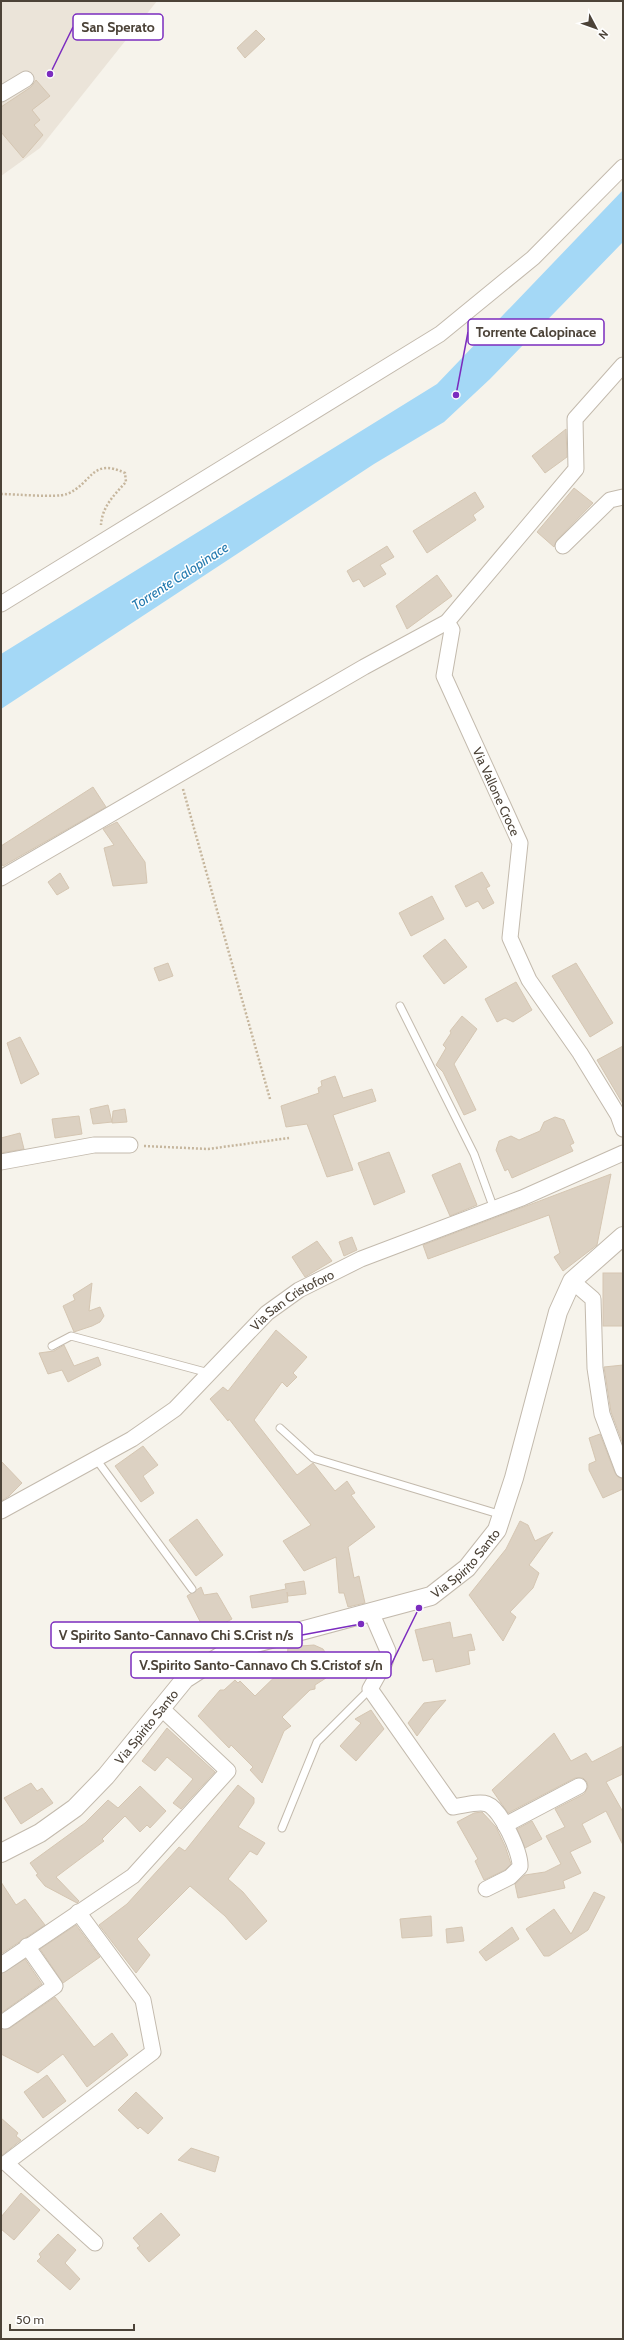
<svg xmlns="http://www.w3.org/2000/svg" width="624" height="2340" viewBox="0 0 624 2340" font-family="Cabin,sans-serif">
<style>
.residential{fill:#ebe4d9}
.water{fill:#a4d8f6}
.building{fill:#dcd1c2;stroke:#d5c6b2}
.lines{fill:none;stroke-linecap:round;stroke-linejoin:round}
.service-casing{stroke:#c3baad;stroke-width:9}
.minor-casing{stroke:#c3baad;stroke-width:17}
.tertiary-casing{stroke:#c3baad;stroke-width:20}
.path{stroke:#c6b69d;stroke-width:2.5;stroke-dasharray:2 2;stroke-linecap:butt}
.service{stroke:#fff;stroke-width:7}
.minor{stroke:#fff;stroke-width:15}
.tertiary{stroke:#fff;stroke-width:18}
.labels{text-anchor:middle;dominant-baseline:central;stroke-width:3;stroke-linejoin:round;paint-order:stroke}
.street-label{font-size:13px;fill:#4c4338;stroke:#fff}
.water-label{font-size:14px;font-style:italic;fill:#257bb0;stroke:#fff}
.leader{fill:none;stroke:#7b2cbf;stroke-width:1.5}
.callout-dot{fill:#7b2cbf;stroke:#fff;stroke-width:1.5}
.callout{fill:#fff;stroke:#7b2cbf;stroke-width:1.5}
.callout-label{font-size:14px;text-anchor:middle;font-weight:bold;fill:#4c4338}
</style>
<rect width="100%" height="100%" fill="#f6f3eb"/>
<!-- residential -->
<path class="residential" d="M1 1H157L40 148 1 176Z"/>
<!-- water -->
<path class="water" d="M623 190V242L490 379 444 422 374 464 1 709V654L437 384Z"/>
<!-- building -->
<g class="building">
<path d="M256 30 265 39 245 58 237 48Z"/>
<path d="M36 80 50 96 32 110 40 120 34 125 43 135 23 158 1 132V107L31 87Z"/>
<path d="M566 429 567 457 545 473 532 456Z"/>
<path d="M574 488 593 503 557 540 554 547 537 532Z"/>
<path d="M475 492 484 507 473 515 476 520 427 553 413 531Z"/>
<path d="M387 546 394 557 380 565 386 574 364 587 359 579 353 582 347 571Z"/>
<path d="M437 575 452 596 407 629 396 606Z"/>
<path d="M93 787 106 807 3 866 1 863V846Z"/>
<path d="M117 822 145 862 147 883 113 886 104 848 114 845 103 829Z"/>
<path d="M482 872 490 886 486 888 494 903 483 909 478 901 466 907 455 886Z"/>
<path d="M60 873 69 888 57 895 48 882Z"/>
<path d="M432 896 444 919 411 936 399 913Z"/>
<path d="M445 939 467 967 444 984 423 956Z"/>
<path d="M168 963 173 976 159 981 154 968Z"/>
<path d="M576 963 613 1023 590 1037 552 976Z"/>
<path d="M516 982 532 1010 513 1022 505 1018 497 1022 485 999Z"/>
<path d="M462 1016 477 1029 454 1064 476 1110 464 1115 443 1072 436 1065 446 1048 443 1045 451 1033 450 1031Z"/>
<path d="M20 1037 39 1074 21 1084 7 1043Z"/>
<path d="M623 1046V1104L597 1060Z"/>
<path d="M335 1076 343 1098 372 1089 376 1101 333 1115 353 1170 327 1177 307 1124 286 1127 281 1106 319 1093 318 1088 322 1086 321 1081Z"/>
<path d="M108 1105 112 1122 93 1124 90 1109Z"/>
<path d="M125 1109 127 1122 112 1123 113 1111Z"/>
<path d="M79 1116 82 1134 55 1138 52 1119Z"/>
<path d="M555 1117 564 1120 574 1143 570 1145 573 1151 512 1178 508 1169 505 1171 496 1150 499 1141 511 1136 519 1140 540 1131 544 1122Z"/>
<path d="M20 1133 24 1149 1 1153V1138Z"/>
<path d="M389 1152 405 1192 374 1205 358 1163Z"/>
<path d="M460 1163 477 1205 450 1216 432 1175Z"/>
<path d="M611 1174 597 1245 563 1271 554 1257 560 1253 549 1215 428 1259 423 1245Z"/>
<path d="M352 1237 357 1250 344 1256 339 1242Z"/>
<path d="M317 1241 332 1261 305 1277 292 1257Z"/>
<rect x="603" y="1273" width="20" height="53"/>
<path d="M92 1283 89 1311 100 1307 104 1316 100 1322 92 1326 74 1332 63 1306 75 1300 73 1295Z"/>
<path d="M276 1330 307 1357 293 1373 297 1377 287 1387 282 1382 254 1420 297 1475 313 1463 335 1491 347 1481 355 1493 351 1495 375 1527 348 1547 354 1578 359 1576 365 1603 348 1607 344 1593H339L336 1557 304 1571 283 1541 311 1525 229 1419 228 1421 210 1399 223 1387 228 1391Z"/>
<path d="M64 1345 74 1366 98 1357 101 1365 68 1382 62 1370 48 1374 39 1353 54 1351Z"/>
<path d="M623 1365V1444L611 1412 604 1367Z"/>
<path d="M600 1434 615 1473 618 1477 623 1479V1489L603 1498 589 1470V1464L596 1461 589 1438Z"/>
<path d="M143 1446 158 1465 143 1476 154 1493 141 1502 115 1466Z"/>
<path d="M1 1461 22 1483 9 1496 1 1501Z"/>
<path d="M197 1519 223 1555 196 1576 169 1540Z"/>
<path d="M520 1521 528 1525 535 1541 553 1532 529 1565 539 1573 533 1588 510 1612 516 1617 503 1641 469 1595 506 1549Z"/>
<path d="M304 1581 306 1594 288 1596 287 1592 288 1602 252 1608 250 1596 286 1589 285 1584Z"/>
<path d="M201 1587 204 1595 217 1593 232 1619 206 1633 187 1596Z"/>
<path d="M450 1622 453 1638 471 1634 475 1650 468 1651 470 1664 436 1672 433 1659 423 1661 415 1630Z"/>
<path d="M296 1643 301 1646 314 1645 323 1649 330 1660 331 1668 326 1678 315 1685V1689L310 1690 282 1717 291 1726 284 1731 262 1783 250 1770 253 1767 231 1745 229 1748 198 1716 220 1690H224L235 1680 238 1683 240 1681 255 1696 287 1665 288 1645Z"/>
<path d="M446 1700 432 1716 417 1736 408 1723 424 1703Z"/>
<path d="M371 1710 384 1729 356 1761 340 1746 361 1723 355 1719Z"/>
<path d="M167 1728 215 1772 181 1809 173 1803 193 1779 167 1757 155 1771 142 1761Z"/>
<path d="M554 1733 571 1761 586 1753 592 1762 623 1746V1774L606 1782 623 1812V1845L606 1811 582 1824 591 1842 570 1852 581 1873 563 1881 565 1888 518 1898 515 1884 525 1875 545 1872 561 1864 546 1836 565 1827 555 1809 584 1794 588 1787 587 1782 583 1778H575L508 1813 492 1790Z"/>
<path d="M31 1783 37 1791 42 1788 53 1803 21 1824 4 1798Z"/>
<path d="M238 1785 254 1798V1803L238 1827 265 1843 257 1855 250 1851 228 1879 243 1892 267 1921 246 1940 225 1916 190 1886 137 1939 150 1955 136 1973 99 1925 127 1904 179 1847 185 1851Z"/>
<path d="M140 1786 166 1811 150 1828 147 1825 140 1832 125 1816 102 1839 104 1841 56 1877 79 1901 77 1903 45 1886 36 1875 38 1874 30 1863 85 1823 108 1800 118 1808Z"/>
<path d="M482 1812 496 1827 505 1846 511 1864 505 1870 484 1880 475 1861 478 1859 457 1822 474 1813Z"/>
<path d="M532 1821 542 1839 525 1848 517 1829Z"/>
<path d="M1 1882 16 1905 25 1899 45 1925 1 1954Z"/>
<path d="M594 1892 605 1897 588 1930 549 1956H544L526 1929 554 1909 571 1934Z"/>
<path d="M431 1916 432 1936 402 1938 400 1919Z"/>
<path d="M76 1925 100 1957 63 1983 40 1949Z"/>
<path d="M462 1927 464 1941 447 1943 446 1929Z"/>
<path d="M512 1927 519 1939 486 1961 479 1952Z"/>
<path d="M25 1959 42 1984 1 2013V1974Z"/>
<path d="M55 1997 94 2047 112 2033 128 2055 87 2087 63 2054 38 2073 1 2054V2029L10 2028Z"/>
<path d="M47 2075 66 2101 43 2118 24 2092Z"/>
<path d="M136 2092 163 2118 148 2134 140 2127 138 2129 118 2110Z"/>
<path d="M1 2118 18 2133 16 2136 21 2140 1 2156Z"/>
<path d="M191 2148 219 2157 215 2172 178 2160Z"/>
<path d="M21 2193 40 2210 14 2240 1 2229V2217Z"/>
<path d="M161 2213 180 2235 149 2262 137 2248 140 2246 133 2238Z"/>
<path d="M58 2234 76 2250 65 2263 80 2279 70 2290 37 2261 41 2257 39 2254Z"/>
</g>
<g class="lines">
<!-- service casing -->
<g class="service-casing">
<g id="service">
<path d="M400 1006 474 1154 494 1209"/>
<path d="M52 1346 71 1336 209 1373"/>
<path d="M280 1428 313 1458 502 1515"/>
<path d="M96 1459 192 1589"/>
<path d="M282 1828 317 1742 370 1689"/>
</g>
</g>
<!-- minor casing -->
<g class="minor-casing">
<g id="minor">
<path d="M1 94 26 79"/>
<path d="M563 546 610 500 623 497"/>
<path d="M1 604 440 334 533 258 623 167"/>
<path id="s1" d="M447 622 452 630 444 676 520 843 510 938 529 980 580 1053 618 1115 623 1129"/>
<path d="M1 878 364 667 447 622 576 469 575 419 623 365"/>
<path d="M1 1162 94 1145H130"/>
<path d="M572 1281 593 1299 595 1368 602 1414 623 1470"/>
<path id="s2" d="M1 1511 132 1439 175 1409 267 1313 299 1290 361 1259 522 1198 623 1153"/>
<path d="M371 1612 388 1651 385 1662 370 1689 453 1807C462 1806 479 1801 487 1804 501 1809 521 1853 520 1867L510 1877 486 1889"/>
<path d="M505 1825 579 1786"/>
<path d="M78 1912 143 2000 153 2052 6 2163 95 2243"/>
<path d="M1 1965 133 1876 228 1771 161 1708"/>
<path d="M5 2021 55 1986 27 1946"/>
</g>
</g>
<!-- tertiary casing -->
<g class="tertiary-casing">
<g id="tertiary">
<path id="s3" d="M1 1853 40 1833 75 1808 106 1776 185 1679 230 1650 431 1596 467 1568 497 1530 514 1478 558 1312 572 1281 623 1236"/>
</g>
</g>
<!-- path -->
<g class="path">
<path d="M1 494C15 494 56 498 67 494 92 484 91 457 125 473L126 482C114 495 102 507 101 525"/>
<path d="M183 789 270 1099"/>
<path d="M144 1146 208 1149 289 1138"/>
</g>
<!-- service -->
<use href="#service" class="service"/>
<!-- minor -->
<use href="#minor" class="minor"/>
<!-- tertiary -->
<use href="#tertiary" class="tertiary"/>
</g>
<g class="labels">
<!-- street labels -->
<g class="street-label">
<text stroke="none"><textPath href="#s1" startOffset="183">Via Vallone Croce</textPath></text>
<text stroke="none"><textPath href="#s2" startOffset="363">Via San Cristoforo</textPath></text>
<text stroke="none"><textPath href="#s3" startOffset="566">Via Spirito Santo</textPath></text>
<text stroke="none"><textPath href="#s3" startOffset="195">Via Spirito Santo</textPath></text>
</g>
<!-- water labels -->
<g class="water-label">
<text transform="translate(180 576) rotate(-33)">Torrente Calopinace</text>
</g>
</g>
<!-- callouts -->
<path class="leader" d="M50 74L73 27M456 395L468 332M361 1624L302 1635M419 1608L391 1665"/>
<g class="callout-dot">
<circle cx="50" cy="74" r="4"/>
<circle cx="456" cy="395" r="4"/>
<circle cx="361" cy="1624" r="4"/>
<circle cx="419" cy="1608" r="4"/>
</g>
<g class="callout">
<rect x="73" y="14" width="90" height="26" rx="4"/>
<rect x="468" y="319" width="136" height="26" rx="4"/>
<rect x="51" y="1622" width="251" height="26" rx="4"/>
<rect x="131" y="1652" width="260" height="26" rx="4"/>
</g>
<g class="callout-label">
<text x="118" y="32">San Sperato</text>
<text x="536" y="337">Torrente Calopinace</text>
<text x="176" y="1640">V Spirito Santo-Cannavo Chi S.Crist n/s</text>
<text x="261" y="1670">V.Spirito Santo-Cannavo Ch S.Cristof s/n</text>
</g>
<!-- border -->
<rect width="624" height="2340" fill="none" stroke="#4c4338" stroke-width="4"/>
<!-- north arrow -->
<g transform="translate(596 28) rotate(131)" stroke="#ffffff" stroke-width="3" paint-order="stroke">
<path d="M0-3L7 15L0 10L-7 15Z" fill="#4c4338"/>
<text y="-6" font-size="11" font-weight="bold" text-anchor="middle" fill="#4c4338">N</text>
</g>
<!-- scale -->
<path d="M10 2324v6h124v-6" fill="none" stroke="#4c4338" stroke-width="2"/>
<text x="16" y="2324" font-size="12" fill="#4c4338" stroke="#ffffff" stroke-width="3" paint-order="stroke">50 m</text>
</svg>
